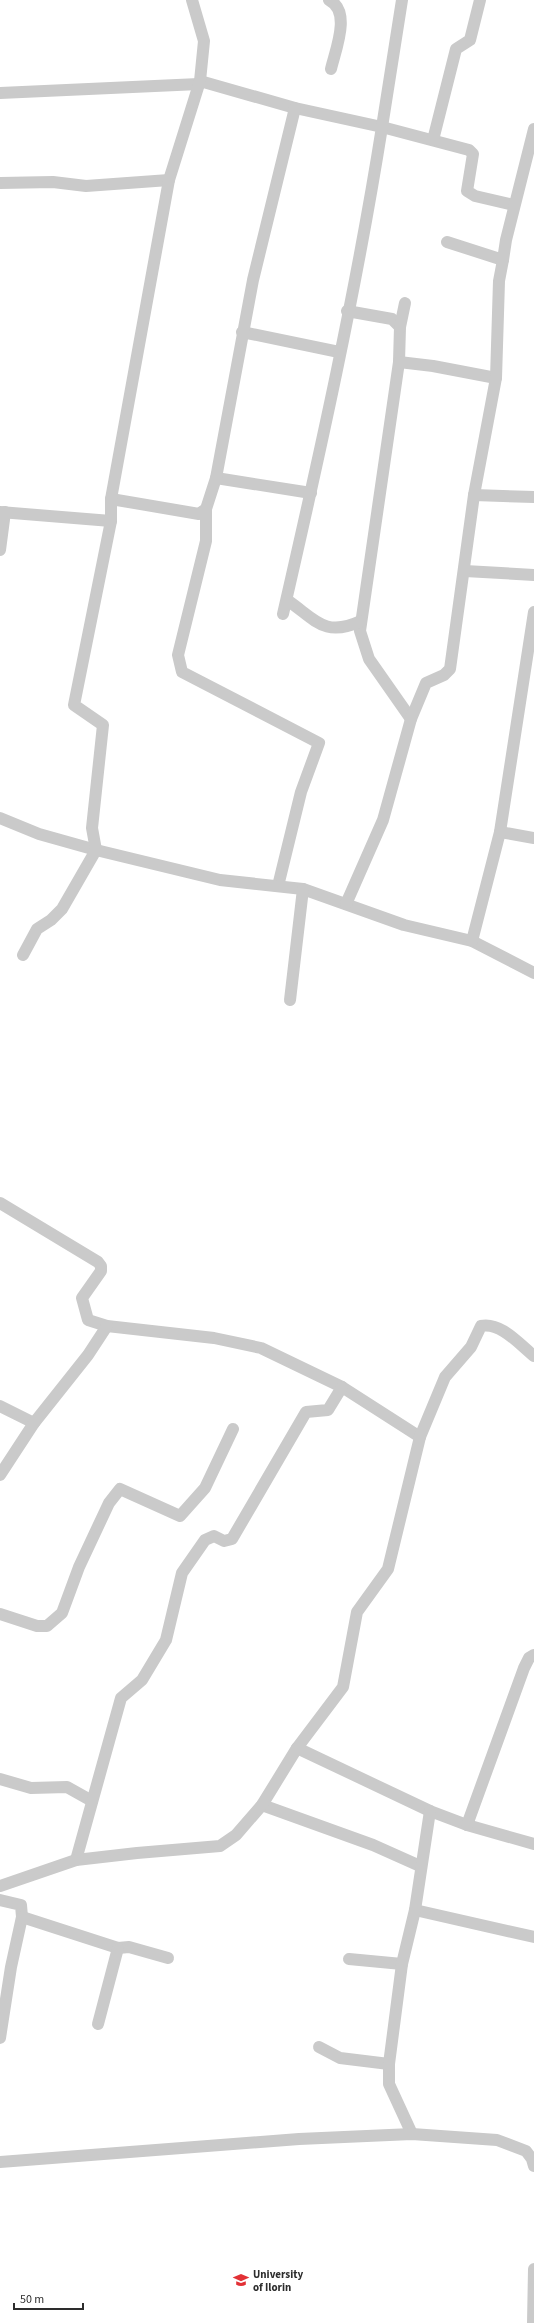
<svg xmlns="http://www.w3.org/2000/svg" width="534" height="2323" viewBox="0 0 534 2323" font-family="'Source Sans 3',sans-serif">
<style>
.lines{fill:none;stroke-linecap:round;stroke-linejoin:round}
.minor{stroke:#cacaca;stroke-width:12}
.labels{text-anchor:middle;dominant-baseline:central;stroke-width:4;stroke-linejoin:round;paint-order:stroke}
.poi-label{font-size:11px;font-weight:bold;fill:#2d2d2d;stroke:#fff;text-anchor:start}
</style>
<rect width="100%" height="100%" fill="#fff"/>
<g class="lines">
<!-- minor -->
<g class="minor">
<path d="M329 0C352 11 335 51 331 69"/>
<path d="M200 81 295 108 382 127 469 150 473 154 467 191 475 196 514 205"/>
<path d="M0 93 199 84"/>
<path d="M433 140 456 49 470 40 480 0"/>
<path d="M0 183 53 182 86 186 169 180"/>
<path d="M447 242 503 260"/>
<path d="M347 311 392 319 400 327 399 362 360 631 369 659 411 719"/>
<path d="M400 327 405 303"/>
<path d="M242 332 339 352"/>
<path d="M399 362 433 366 496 378"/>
<path d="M216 478 311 493"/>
<path d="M474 495 534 497"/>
<path d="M111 499 199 514 206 509 216 478 253 280 295 108"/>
<path d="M206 509V541L178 655 182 672 319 743 301 792 278 886"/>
<path d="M0 512 111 521"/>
<path d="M0 550 5 512"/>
<path d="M465 571 534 575"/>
<path d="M287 600C315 619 324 638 361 621"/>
<path d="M283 614C320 453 356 291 382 127 389 85 395 42 402 0"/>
<path d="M0 818 39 834 96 850 220 880 303 889 404 925 472 941 534 973"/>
<path d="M500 832 534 838"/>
<path d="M346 904 383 820 411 719 426 683 444 675 450 669 474 495 496 378 499 281 503 260 506 240 534 129"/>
<path d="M472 941 500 832 534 612"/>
<path d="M23 955 37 929 51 920 62 909 96 850 92 828 103 725 74 705 111 521V499L169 180 200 81 204 41 192 0"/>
<path d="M290 1000 303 889"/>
<path d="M0 1203 98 1262 101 1266V1271L82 1298 88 1320 107 1326 214 1338 261 1348 342 1387 420 1437"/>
<path d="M0 1406 34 1423"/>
<path d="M0 1475 34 1423 88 1355 107 1326"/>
<path d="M0 1614 37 1626H47L62 1613 79 1567 109 1503 120 1489 180 1516 205 1488 233 1429"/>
<path d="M297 1748 430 1811 467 1825 534 1844"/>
<path d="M0 1779 31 1788 67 1787 92 1801"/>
<path d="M262 1805 373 1845 420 1866"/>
<path d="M467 1825 524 1668 529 1658 534 1655"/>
<path d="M76 1860 121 1698 142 1680 166 1640 182 1573 205 1540 214 1536 224 1541 232 1539 306 1412 328 1410 342 1387"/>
<path d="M0 1886 76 1860 137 1853 220 1846 236 1835 262 1805 297 1748 343 1687 357 1612 388 1569 420 1437 445 1377 471 1347 481 1326C501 1322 519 1344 534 1356"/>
<path d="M0 1900 21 1905 22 1917 11 1967 0 2038"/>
<path d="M415 1910 534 1937"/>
<path d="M22 1917 118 1948 129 1947 168 1958"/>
<path d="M349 1959 402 1964"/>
<path d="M98 2024 118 1948"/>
<path d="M319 2047 340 2058 389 2064"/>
<path d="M412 2134 389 2084V2064L402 1964 415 1910 430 1811"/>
<path d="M0 2162 299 2139 412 2134 497 2140 526 2151 532 2159 534 2166"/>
<path d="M533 2323 534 2269"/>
</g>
</g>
<!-- icons -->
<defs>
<g id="university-bare" transform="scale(1.2)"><path d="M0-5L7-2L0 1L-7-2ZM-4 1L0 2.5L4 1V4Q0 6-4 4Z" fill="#e23136" stroke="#fff" stroke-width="2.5" paint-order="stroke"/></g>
</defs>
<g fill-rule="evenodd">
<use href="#university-bare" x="241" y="2280"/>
</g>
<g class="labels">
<!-- poi labels -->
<g class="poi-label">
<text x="253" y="2274">University<tspan x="253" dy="13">of Ilorin</tspan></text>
</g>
</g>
<!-- scale -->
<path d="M14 2303v6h69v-6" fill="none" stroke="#2d2d2d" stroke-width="2"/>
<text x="20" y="2303" font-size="12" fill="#2d2d2d" stroke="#ffffff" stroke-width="3" paint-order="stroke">50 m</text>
</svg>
